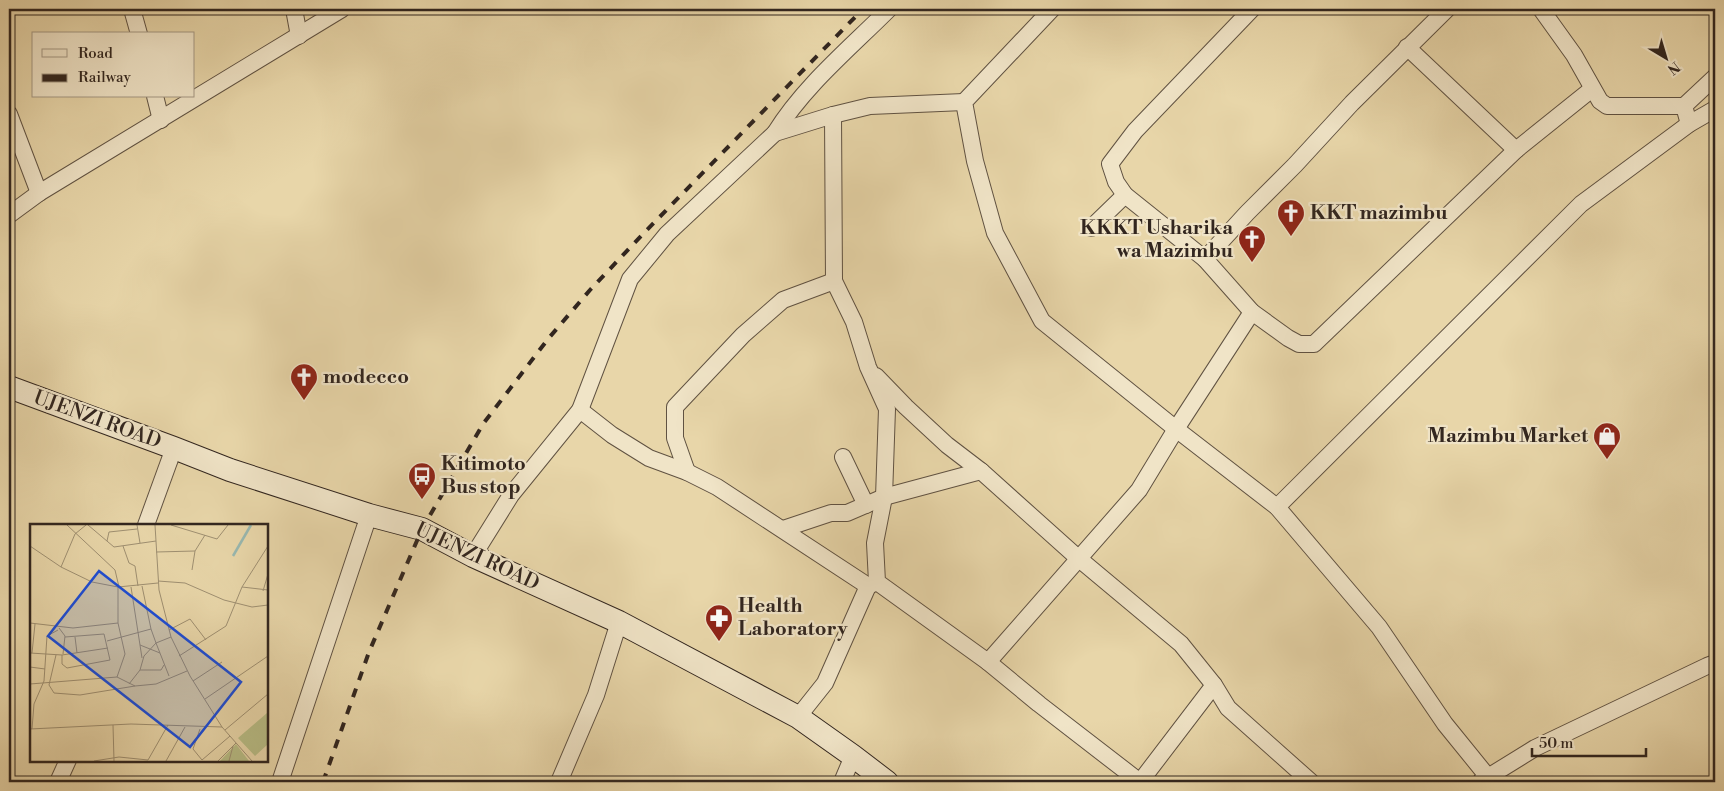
<svg xmlns="http://www.w3.org/2000/svg" width="1724" height="791" viewBox="0 0 1724 791" font-family="'Libre Bodoni',serif">
<style>
.lines{fill:none;stroke-linecap:round;stroke-linejoin:round}
.street-casing{stroke:#605242;stroke-width:18}
.secondary-casing{stroke:#32261f;stroke-width:24}
.street{stroke:#f0e4c7;stroke-width:16}
.secondary{stroke:#f0e4c7;stroke-width:22}
.rail{stroke:#32261f;stroke-width:4;stroke-dasharray:9 9;stroke-linecap:butt}
.labels{text-anchor:middle;dominant-baseline:central;stroke-width:4.5;stroke-linejoin:round;paint-order:stroke}
.poi-label{font-size:20px;font-weight:bold;fill:#32261f;stroke:#f0e4c7;text-anchor:start}
.street-label{font-size:20px;fill:#32261f;stroke:#f0e4c7}
.inset-river{fill:none;stroke:#98b8b0;stroke-width:2.5}
.inset-road{fill:none;stroke:#9f9072;stroke-width:1}
.view{fill:#1d4ed8;fill-opacity:0.15;stroke:#1d4ed8;stroke-width:2.5}
.inset-edge{fill:none;stroke:#32261f;stroke-width:2.5}
</style>
<rect width="100%" height="100%" fill="#e8d6a9"/>
<filter id="stains"><feTurbulence type="fractalNoise" baseFrequency=".004" numOctaves="4"/><feColorMatrix values="0 0 0 0 .2 0 0 0 0 .09 0 0 0 0 .02 0 0 0 .5 -.17"/></filter>
<radialGradient id="worn" r=".72"><stop offset=".6" stop-color="#630" stop-opacity="0"/><stop offset="1" stop-color="#630" stop-opacity=".3"/></radialGradient>
<g class="lines">
<!-- street casing -->
<g class="street-casing">
<g id="street">
<path d="M132 9 139 34"/>
<path d="M294 9 299 36"/>
<path d="M1052 9 964 102 975 161 995 233 1042 321 1176 429 1277 507 1379 627 1445 724 1488 777"/>
<path d="M1252 9 1135 131 1110 164 1116 182 1125 195 1205 259 1252 312 1288 338 1299 344H1314L1516 150 1592 89"/>
<path d="M1541 9 1574 55 1600 101 1607 106H1684L1689 124"/>
<path d="M1407 47 1516 150"/>
<path d="M155 96 161 120"/>
<path d="M1684 106 1715 77"/>
<path d="M9 114 39 193"/>
<path d="M833 115 834 281 854 322 868 367 887 409 884 497 875 543 877 582 988 662 1139 490 1176 429 1252 312"/>
<path d="M775 133C804 86 850 48 889 9"/>
<path d="M9 215 39 193 342 9"/>
<path d="M1091 228 1125 195"/>
<path d="M1205 259 1247 213 1295 165 1352 103 1447 9"/>
<path d="M876 376 906 407 947 445 981 471 1078 558 1181 644 1214 685 1228 708 1311 782"/>
<path d="M580 410 612 435 649 458 687 472 717 487 868 586 877 582"/>
<path d="M843 457 866 505"/>
<path d="M687 472 675 438V407L743 335 783 300 834 281"/>
<path d="M1277 507 1581 204 1689 124 1715 109"/>
<path d="M146 525 174 448"/>
<path d="M783 529 831 513H847L884 497 981 471"/>
<path d="M473 556 511 495 580 410 630 279 667 234 775 133 833 115 870 106 964 102"/>
<path d="M988 662 1039 704 1140 782"/>
<path d="M798 717 825 683 868 586"/>
<path d="M58 782 68 760"/>
<path d="M280 782 369 515"/>
<path d="M559 782 596 695 619 622"/>
<path d="M842 782 853 756"/>
<path d="M1140 782 1214 685"/>
<path d="M1480 782 1535 748 1707 666 1715 663"/>
</g>
</g>
<!-- secondary casing -->
<g class="secondary-casing">
<path id="secondary" d="M9 387 174 448 230 470 369 515 422 529 473 556 619 622 798 717 853 756 887 782"/>
</g>
<!-- street -->
<use href="#street" class="street"/>
<!-- secondary -->
<use href="#secondary" class="secondary"/>
<!-- rail -->
<path class="rail" d="M323 782 369 652 422 529 483 424 548 339 590 290 642 235 863 9"/>
</g>
<!-- icons -->
<defs>
<g id="church-pin" transform="scale(1.4375)"><path d="M0 17L-7.5 6A9.5 9.5 0 1 1 7.5 6Z" fill="#8f2418" stroke="#f0e4c7"/><path d="M-1.2-6h2.4v3.5h3.3v2.4h-3.3V6h-2.4V-.1h-3.3v-2.4h3.3Z" fill="#fff"/></g>
<g id="shop-pin" transform="scale(1.4375)"><path d="M0 17L-7.5 6A9.5 9.5 0 1 1 7.5 6Z" fill="#8f2418" stroke="#f0e4c7"/><path d="M-5-2.5h2.3a2.7 3.5 0 0 1 5.4 0H5L5.5 6h-11ZM-1.5-2.5h3a1.5 2.3 0 0 0-3 0Z" fill="#fff"/></g>
<g id="bus-pin" transform="scale(1.4375)"><path d="M0 17L-7.5 6A9.5 9.5 0 1 1 7.5 6Z" fill="#8f2418" stroke="#f0e4c7"/><path d="M-5-6H5V4H4V6H2V4H-2V6H-4V4H-5ZM-3.5-4V0h7V-4ZM-3.5 1.2v1.5H-2V1.2ZM2 1.2v1.5H3.5V1.2Z" fill="#fff"/></g>
<g id="pharmacy-pin" transform="scale(1.4375)"><path d="M0 17L-7.5 6A9.5 9.5 0 1 1 7.5 6Z" fill="#8f2418" stroke="#f0e4c7"/><path d="M-2-6h4v4h4v4h-4v4h-4v-4h-4v-4h4Z" fill="#fff"/></g>
</defs>
<g fill-rule="evenodd">
<use href="#church-pin" x="1291" y="213"/>
<use href="#church-pin" x="1252" y="239"/>
<use href="#church-pin" x="304" y="377"/>
<use href="#shop-pin" x="1607" y="436"/>
<use href="#bus-pin" x="422" y="476"/>
<use href="#pharmacy-pin" x="719" y="618"/>
</g>
<g class="labels">
<!-- poi labels -->
<g class="poi-label">
<text x="1310" y="213">KKT mazimbu</text>
<text x="1233" y="228" text-anchor="end">KKKT Usharika<tspan x="1233" dy="23">wa Mazimbu</tspan></text>
<text x="323" y="377">modecco</text>
<text x="1588" y="436" text-anchor="end">Mazimbu Market</text>
<text x="441" y="464">Kitimoto<tspan x="441" dy="23">Bus stop</tspan></text>
<text x="738" y="606">Health<tspan x="738" dy="23">Laboratory</tspan></text>
</g>
<!-- street labels -->
<g class="street-label">
<text transform="translate(97 420) rotate(20)">UJENZI ROAD</text>
<text transform="translate(477 557) rotate(25)">UJENZI ROAD</text>
</g>
</g>
<!-- overview -->
<g transform="translate(30 524)">
<rect width="238" height="238" fill="#e8d6a9"/>
<path d="M237 189V221L225 232 208 214ZM206 220 219 237H190Z" fill="#b8bd86"/>
<path class="inset-river" d="M203 32 221 1"/>
<path class="inset-road" d="M37 1 85 46 89 63M58 1 84 23 126 17M107 1 110 19M125 1 129 66 141 113 160 152 192 203 222 237M141 1 187 15 198 1M77 17 79 8 107 5M0 22 31 43 62 58 88 63 128 59M93 22 99 39 105 42 108 62M126 28 165 27M31 43 45 10 56 1M162 46 165 27 175 11M128 57 155 59 194 76 222 83 238 81M112 62 121 105M101 63 112 134M212 63 238 66M233 67 238 50M0 99 43 104 88 99M29 104 35 112 33 130M139 106 160 95 176 116M45 113 47 129M77 117 121 105 126 119 114 132 110 146 99 160M126 119 139 152M126 119 141 113M110 121 130 129M0 129 32 131 78 124M2 129 5 100M26 131 19 161 24 169 50 171 105 162M32 131V140L37 144 80 136 74 110 35 113M149 132 196 102 212 63 238 22M0 143 15 145M110 146H131L134 141M87 153 105 162 126 160 157 147M163 157 192 138M0 160 87 153 95 130 88 99V63M175 175 238 132M83 201 84 237M0 205 101 200 192 203M2 205 4 180 14 157 17 112 28 106M170 205 163 225 172 236M195 206 238 170M118 236 138 201M172 236 200 212M64 237 89 233 118 236M136 237 155 203M188 237 206 219M199 237 203 222"/>
<path class="view" d="M69 47 211 158 160 223 18 112Z"/>
<rect width="238" height="238" class="inset-edge"/>
</g>
<!-- margin -->
<rect width="1724" height="791" fill="none" stroke="#e8d6a9" stroke-width="30"/>
<rect x="10" y="10" width="1704" height="771" fill="none" stroke="#32261f" stroke-width="2.5"/>
<rect x="15" y="15" width="1694" height="761" fill="none" stroke="#32261f"/>
<!-- legend -->
<rect x="32" y="32" width="162" height="65" fill="#f0e4c7" stroke="#a49884"/>
<rect x="42" y="49" width="25" height="8" fill="#f0e4c7" stroke="#a49884"/>
<text x="78" y="58" font-size="15" fill="#32261f">Road</text>
<rect x="42" y="74" width="25" height="8" fill="#32261f" stroke="#a49884"/>
<text x="78" y="82" font-size="15" fill="#32261f">Railway</text>
<!-- north arrow -->
<g transform="translate(1666 58) rotate(142)" stroke="#f0e4c7" stroke-width="4" paint-order="stroke">
<path d="M0-4L9 19L0 12L-9 19Z" fill="#32261f"/>
<text y="-8" font-size="14" font-weight="bold" text-anchor="middle" fill="#32261f">N</text>
</g>
<!-- scale -->
<path d="M1532 748v8h114v-8" fill="none" stroke="#32261f" stroke-width="2.5"/>
<text x="1539" y="748" font-size="15" fill="#32261f" stroke="#f0e4c7" stroke-width="4" paint-order="stroke">50 m</text>
<rect width="100%" height="100%" filter="url(#stains)"/>
<rect width="100%" height="100%" fill="url(#worn)"/>
</svg>
